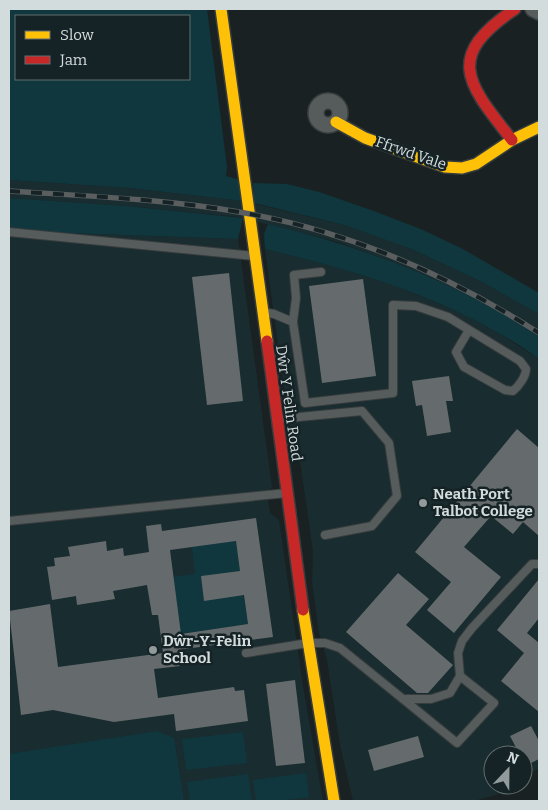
<svg xmlns="http://www.w3.org/2000/svg" width="548" height="810" viewBox="0 0 548 810" font-family="Bitter,serif">
<style>
.built{fill:#192c30}
.green{fill:#0f373d;fill-rule:evenodd}
.building{fill:#656b6c;fill-rule:evenodd}
.lines{fill:none;stroke-linecap:round;stroke-linejoin:round}
.lane-casing{stroke:#373c3d;stroke-width:10}
.street-casing{stroke:#373c3d;stroke-width:18}
.slow-casing{stroke:#373c3d;stroke-width:14}
.jam-casing{stroke:#373c3d;stroke-width:14}
.lane{stroke:#565b5c;stroke-width:8}
.street{stroke:#565b5c;stroke-width:15}
.slow{stroke:#ffc107;stroke-width:11}
.jam{stroke:#c62828;stroke-width:11}
.rail-casing{stroke:#5a5e5f;stroke-width:5.5}
.rail{stroke:#162326;stroke-width:4;stroke-dasharray:11;stroke-linecap:butt}
.poi-dot{fill:#929b9c;stroke:#162326;stroke-width:2}
.labels{text-anchor:middle;dominant-baseline:central;stroke-width:5;stroke-linejoin:round;paint-order:stroke}
.street-label{font-size:15px;fill:#d3dcdd;stroke:#162326}
.poi-label{font-size:15px;font-weight:bold;fill:#d3dcdd;stroke:#162326;text-anchor:start}
</style>
<rect width="100%" height="100%" fill="#1a2122"/>
<!-- built -->
<g class="built">
<path d="M9 180 130 188 242 201 344 225 411 249 480 281 536 312 539 314V337L471 297 403 266 338 242 238 217 127 206 9 198Z"/>
<path d="M9 231 238 239 272 487 267 492 270 513 279 520 303 686 323 801H9V675H11L9 658Z"/>
<path d="M265 249 330 265 395 286 430 300 465 315 500 334 539 359V769L528 773 523 778V755H493V785H518L514 790 474 801H353L340 745 327 660 319 633 312 582 313 551 299 454 289 425Z"/>
</g>
<!-- green -->
<g class="green">
<path d="M9 9H207L227 167 226 176 241 180 242 201 130 188 9 180ZM16 16H189V79H16Z"/>
<path d="M253 183 287 184 319 192 374 211 423 230 461 248 539 293V314L480 281 411 249 344 225 254 203Z"/>
<path d="M9 198 127 206 243 218 238 239 9 231Z"/>
<path d="M268 224C363 247 459 282 539 337V359C458 301 361 272 265 249L264 234Z"/>
<path d="M236 541 240 571 201 576 204 600 243 595 248 624 181 634 173 577 195 574 192 547Z"/>
<path d="M157 731 174 738 184 801H9V754Z"/>
<path d="M243 732 247 763 186 770 182 739Z"/>
<path d="M306 773 309 797 279 801H256L253 780Z"/>
<path d="M248 774 252 801H190L187 782Z"/>
</g>
<!-- building -->
<g class="building">
<path d="M229 273 243 401 207 405 192 277Z"/>
<path d="M363 279 376 376 322 383 309 286Z"/>
<path d="M449 376 453 401H446L451 432 427 436 422 405 416 406 412 381Z"/>
<path d="M517 429 539 448V536L523 522 513 534 491 516 464 547 501 577 454 633 427 610 451 582 415 552Z"/>
<path d="M256 518 273 637 178 650 180 666 154 669 158 698 234 687 235 691 244 690 248 721 176 731 174 714 114 722 53 710 21 715 9 611 50 604 58 667 163 653 158 615H152L147 585 113 591 115 599 77 605 76 596 52 600 47 567 55 566 54 558 70 556 68 547 106 541 107 551 123 548 124 556 149 552 146 526 161 524 162 531ZM236 541 240 571 201 576 204 601 244 595 248 624 181 634 170 550Z"/>
<path d="M398 573 429 599 406 625 453 665 428 693H417L346 632Z"/>
<path d="M539 579V618L527 633 539 643V712L501 681 524 653 497 630Z"/>
<path d="M295 680 305 763 276 766 266 684Z"/>
<path d="M531 726 539 741V759L525 766 523 761V755H520L510 736Z"/>
<path d="M418 736 424 757 374 771 368 750Z"/>
</g>
<g class="lines">
<!-- lane casing -->
<g class="lane-casing">
<g id="lane">
<path d="M9 232 254 256"/>
<path d="M263 312 274 314 293 322 305 403 393 393V305L416 306 448 317 520 361 526 369C526 376 519 386 513 391L505 390 464 367 456 352 469 330"/>
<path d="M293 322 296 298 294 275 321 272"/>
<path d="M278 419 362 411 389 443 397 496 372 526 325 535"/>
<path d="M9 521 287 493"/>
<path d="M246 653 308 643H325L340 648 403 699H431L450 693 460 676 458 653 462 641 472 628 532 564H539"/>
<path d="M403 699 457 743 494 703 460 676"/>
</g>
</g>
<!-- street casing -->
<g class="street-casing">
<g id="street">
<path d="M533 9 539 12"/>
<circle cx="328" cy="113" r="12"/>
</g>
</g>
<!-- slow casing -->
<g class="slow-casing">
<g id="slow">
<path d="M221 9 267 341"/>
<path d="M336 122 365 138 445 167 462 168 476 164 512 140 539 127"/>
<path d="M303 610 334 801"/>
</g>
</g>
<!-- jam casing -->
<g class="jam-casing">
<g id="jam">
<path d="M512 140C468 84 443 57 515 9"/>
<path d="M267 341 303 610"/>
</g>
</g>
<!-- lane -->
<use href="#lane" class="lane"/>
<!-- street -->
<use href="#street" class="street"/>
<!-- slow -->
<use href="#slow" class="slow"/>
<!-- jam -->
<use href="#jam" class="jam"/>
<!-- rail casing -->
<g class="rail-casing">
<path id="rail" d="M9 191C86 196 163 199 239 212 346 230 448 275 539 333"/>
</g>
<!-- rail -->
<use href="#rail" class="rail"/>
</g>
<!-- markers -->
<g class="poi-dot">
<circle cx="423" cy="503" r="5"/>
<circle cx="153" cy="650" r="5"/>
</g>
<g class="labels">
<!-- street labels -->
<g class="street-label">
<text transform="translate(411 153) rotate(19)">Ffrwd Vale</text>
<text transform="translate(289 403) rotate(82)">Dŵr Y Felin Road</text>
</g>
<!-- poi labels -->
<g class="poi-label">
<text x="433" y="494">Neath Port<tspan x="433" dy="17">Talbot College</tspan></text>
<text x="163" y="641">Dŵr-Y-Felin<tspan x="163" dy="17">School</tspan></text>
</g>
</g>
<!-- border -->
<rect width="548" height="810" fill="none" stroke="#d3dcdd" stroke-width="20"/>
<!-- legend -->
<rect x="15" y="15" width="175" height="65" fill="#162326" stroke="#626d6f"/>
<rect x="25" y="31" width="25" height="8" fill="#ffc107" stroke="#626d6f"/>
<text x="60" y="40" font-size="15" fill="#d3dcdd">Slow</text>
<rect x="25" y="56" width="25" height="8" fill="#c62828" stroke="#626d6f"/>
<text x="60" y="65" font-size="15" fill="#d3dcdd">Jam</text>
<!-- north arrow -->
<g transform="translate(508 770) rotate(22)"><circle r="24" fill="#162326" stroke="#626d6f"/>
<path d="M0-4L9 19L0 12L-9 19Z" fill="#929b9c"/>
<text y="-8" font-size="14" font-weight="bold" text-anchor="middle" fill="#d3dcdd">N</text>
</g>
</svg>
